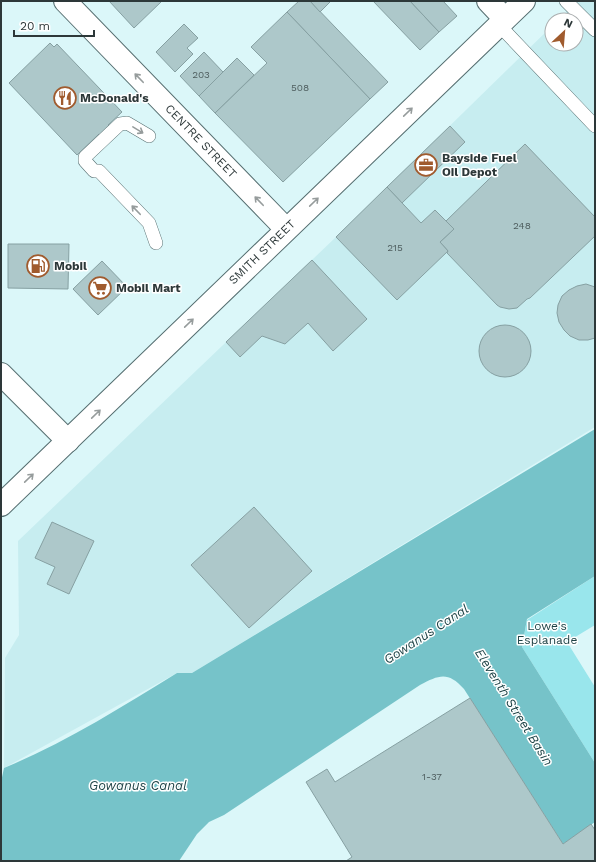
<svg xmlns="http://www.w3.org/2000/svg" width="596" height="862" viewBox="0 0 596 862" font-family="'Work Sans',sans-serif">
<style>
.built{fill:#c7edf0}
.green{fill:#99e6ec}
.water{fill:#76c3c9}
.building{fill:#adc8ca;stroke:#86a0a2}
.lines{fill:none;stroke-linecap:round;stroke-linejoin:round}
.lane-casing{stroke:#566f71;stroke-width:14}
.street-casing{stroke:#566f71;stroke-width:24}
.secondary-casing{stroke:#566f71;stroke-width:24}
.lane{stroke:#fff;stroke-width:13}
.street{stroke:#fff;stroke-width:22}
.secondary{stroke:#fff;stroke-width:22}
.oneway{stroke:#969c9c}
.labels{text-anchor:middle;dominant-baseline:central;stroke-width:3;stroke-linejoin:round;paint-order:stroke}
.number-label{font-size:10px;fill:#4d5c5d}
.poi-label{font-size:12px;font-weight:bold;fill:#2d3839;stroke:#fff;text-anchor:start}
.street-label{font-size:12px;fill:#2d3839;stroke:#fff}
.park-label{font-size:12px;fill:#1d4245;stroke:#fff}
.water-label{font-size:13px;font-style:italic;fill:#1f4447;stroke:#fff}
</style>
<rect width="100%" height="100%" fill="#dbf7f9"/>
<!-- built -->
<path class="built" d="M577 1H595V427L192 673H177L4 768 5 658 19 635 18 541 336 237 552 26V44H576V20H558Z"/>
<!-- green -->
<path class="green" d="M595 576V625L567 642 595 687V763L522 647 527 620Z"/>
<!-- water -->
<path class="water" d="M595 429V576L527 619 522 647 595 763V822L563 844 464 689C448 671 439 675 420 685L224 815 209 822 197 834 179 861H1V782L4 768C65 743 120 708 177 673H192Z"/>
<!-- building -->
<g class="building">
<path d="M109 1H162L134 28Z"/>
<path d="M299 1H310L388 82 370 99 287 12Z"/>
<path d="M310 1H331L320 12Z"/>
<path d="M373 1H410L439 32 420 50Z"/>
<path d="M410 1H443L457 16 439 32Z"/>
<path d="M287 12 370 99 283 182 215 113 267 63 251 47Z"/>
<path d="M184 24 198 38 187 48 193 54 175 72 156 52Z"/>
<path d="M50 43 54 47 57 44 122 112 108 125 110 127 101 136 99 134 77 155 9 83Z"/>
<path d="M204 52 223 72 199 96 180 76Z"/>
<path d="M237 58 254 75 215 113 199 96Z"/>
<path d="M450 126 465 142 402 203 387 187Z"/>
<path d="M525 144 595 217V236L530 298 527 299 517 308 509 309 500 307 497 305 447 253 448 251 440 242 454 229 446 221Z"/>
<path d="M387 187 421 223 435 210 454 229 440 242 448 251 397 300 336 237Z"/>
<path d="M8 244H69L68 289 8 288Z"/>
<path d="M312 260 367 319 333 351 308 323 285 344 262 336 240 357 226 342Z"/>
<path d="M102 261 127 287 98 315 73 289Z"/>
<path d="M586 284 595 287V338L588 340H579L570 336 564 330 559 322 557 313 558 305 562 296 569 290 577 286Z"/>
<circle cx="505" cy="351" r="26"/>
<path d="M254 507 312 571 249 628 191 565Z"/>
<path d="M52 522 94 541 69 594 47 584 55 567 35 558Z"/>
<path d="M470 698 563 844 591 824 595 830V861H346L352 857 306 782 327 769 335 782Z"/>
</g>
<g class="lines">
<!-- lane casing -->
<g class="lane-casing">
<g id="lane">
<path d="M566 1 595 30"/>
<path d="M499 25 595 126"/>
<path d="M149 136 127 123 120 124 85 157V161L94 171H99L149 223 156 243"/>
</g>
</g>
<!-- street casing -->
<g class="street-casing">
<g id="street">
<path d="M65 1 286 229"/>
<path d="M488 1 505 19"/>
<path d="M1 374 68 441"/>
</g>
</g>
<!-- secondary casing -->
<g class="secondary-casing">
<path id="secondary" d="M1 505 524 1"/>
</g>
<!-- lane -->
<use href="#lane" class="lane"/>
<!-- street -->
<use href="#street" class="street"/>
<!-- secondary -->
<use href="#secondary" class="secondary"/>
</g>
<!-- one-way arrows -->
<defs><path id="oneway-shaft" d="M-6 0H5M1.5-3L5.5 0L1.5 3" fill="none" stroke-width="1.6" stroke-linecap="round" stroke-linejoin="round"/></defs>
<g class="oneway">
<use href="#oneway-shaft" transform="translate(139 78) rotate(-134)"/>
<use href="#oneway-shaft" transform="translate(408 112) rotate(-44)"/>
<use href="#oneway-shaft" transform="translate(138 130) rotate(31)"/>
<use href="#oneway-shaft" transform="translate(259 201) rotate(-134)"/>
<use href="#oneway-shaft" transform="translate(314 202) rotate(-44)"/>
<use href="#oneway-shaft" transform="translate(136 210) rotate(-134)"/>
<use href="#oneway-shaft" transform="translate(189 323) rotate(-44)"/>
<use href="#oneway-shaft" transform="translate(96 414) rotate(-44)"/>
<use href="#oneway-shaft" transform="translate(29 478) rotate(-44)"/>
</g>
<!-- icons -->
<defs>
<g id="restaurant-ring" transform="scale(1.15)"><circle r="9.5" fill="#fff" stroke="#a05b2e" stroke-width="1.5"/><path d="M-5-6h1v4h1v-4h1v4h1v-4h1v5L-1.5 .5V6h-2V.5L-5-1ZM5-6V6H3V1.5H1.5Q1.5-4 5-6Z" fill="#a05b2e"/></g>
<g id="office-ring" transform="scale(1.15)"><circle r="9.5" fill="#fff" stroke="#a05b2e" stroke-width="1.5"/><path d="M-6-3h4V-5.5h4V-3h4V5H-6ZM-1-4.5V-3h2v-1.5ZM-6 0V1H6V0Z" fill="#a05b2e"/></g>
<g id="fuel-ring" transform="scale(1.15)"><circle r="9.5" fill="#fff" stroke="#a05b2e" stroke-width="1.5"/><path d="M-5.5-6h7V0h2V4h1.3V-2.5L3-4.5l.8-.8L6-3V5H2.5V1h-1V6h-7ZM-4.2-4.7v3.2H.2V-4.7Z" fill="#a05b2e"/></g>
<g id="supermarket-ring" transform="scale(1.15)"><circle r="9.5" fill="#fff" stroke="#a05b2e" stroke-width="1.5"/><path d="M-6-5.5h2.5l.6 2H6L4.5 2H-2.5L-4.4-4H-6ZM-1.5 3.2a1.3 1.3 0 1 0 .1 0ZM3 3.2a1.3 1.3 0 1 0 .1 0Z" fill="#a05b2e"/></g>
</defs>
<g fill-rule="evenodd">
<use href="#restaurant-ring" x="65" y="98"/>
<use href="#office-ring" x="426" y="165"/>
<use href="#fuel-ring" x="38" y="266"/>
<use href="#supermarket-ring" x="100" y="288"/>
</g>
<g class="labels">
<!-- number labels -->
<g class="number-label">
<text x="201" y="74">203</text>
<text x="300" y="87">508</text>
<text x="522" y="225">248</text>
<text x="395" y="247">215</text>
<text x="432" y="776">1-37</text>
</g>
<!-- poi labels -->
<g class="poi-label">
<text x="80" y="98">McDonald's</text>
<text x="442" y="158">Bayside Fuel<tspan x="442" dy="14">Oil Depot</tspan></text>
<text x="54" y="266">Mobil</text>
<text x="116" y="288">Mobil Mart</text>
</g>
<!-- street labels -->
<g class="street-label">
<text transform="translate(201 141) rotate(46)">CENTRE STREET</text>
<text transform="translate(262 252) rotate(-44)">SMITH STREET</text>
</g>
<!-- park labels -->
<g class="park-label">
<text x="547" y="626">Lowe's<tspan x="547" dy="14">Esplanade</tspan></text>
</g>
<!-- water labels -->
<g class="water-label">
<text transform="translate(426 634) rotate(-33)">Gowanus Canal</text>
<text transform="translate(514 707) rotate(58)">Eleventh Street Basin</text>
<text x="138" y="785">Gowanus Canal</text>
</g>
</g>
<!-- border -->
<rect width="596" height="862" fill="none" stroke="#2d3839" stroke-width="4"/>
<!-- north arrow -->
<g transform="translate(564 32) rotate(26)"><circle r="19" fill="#ffffff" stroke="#abafb0"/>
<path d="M0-3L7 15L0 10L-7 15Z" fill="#a05b2e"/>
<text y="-6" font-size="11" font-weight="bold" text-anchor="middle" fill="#2d3839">N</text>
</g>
<!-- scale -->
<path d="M14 30v6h80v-6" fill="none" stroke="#2d3839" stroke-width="2"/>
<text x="20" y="30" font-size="12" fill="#2d3839" stroke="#ffffff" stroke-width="3" paint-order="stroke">20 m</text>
</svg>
